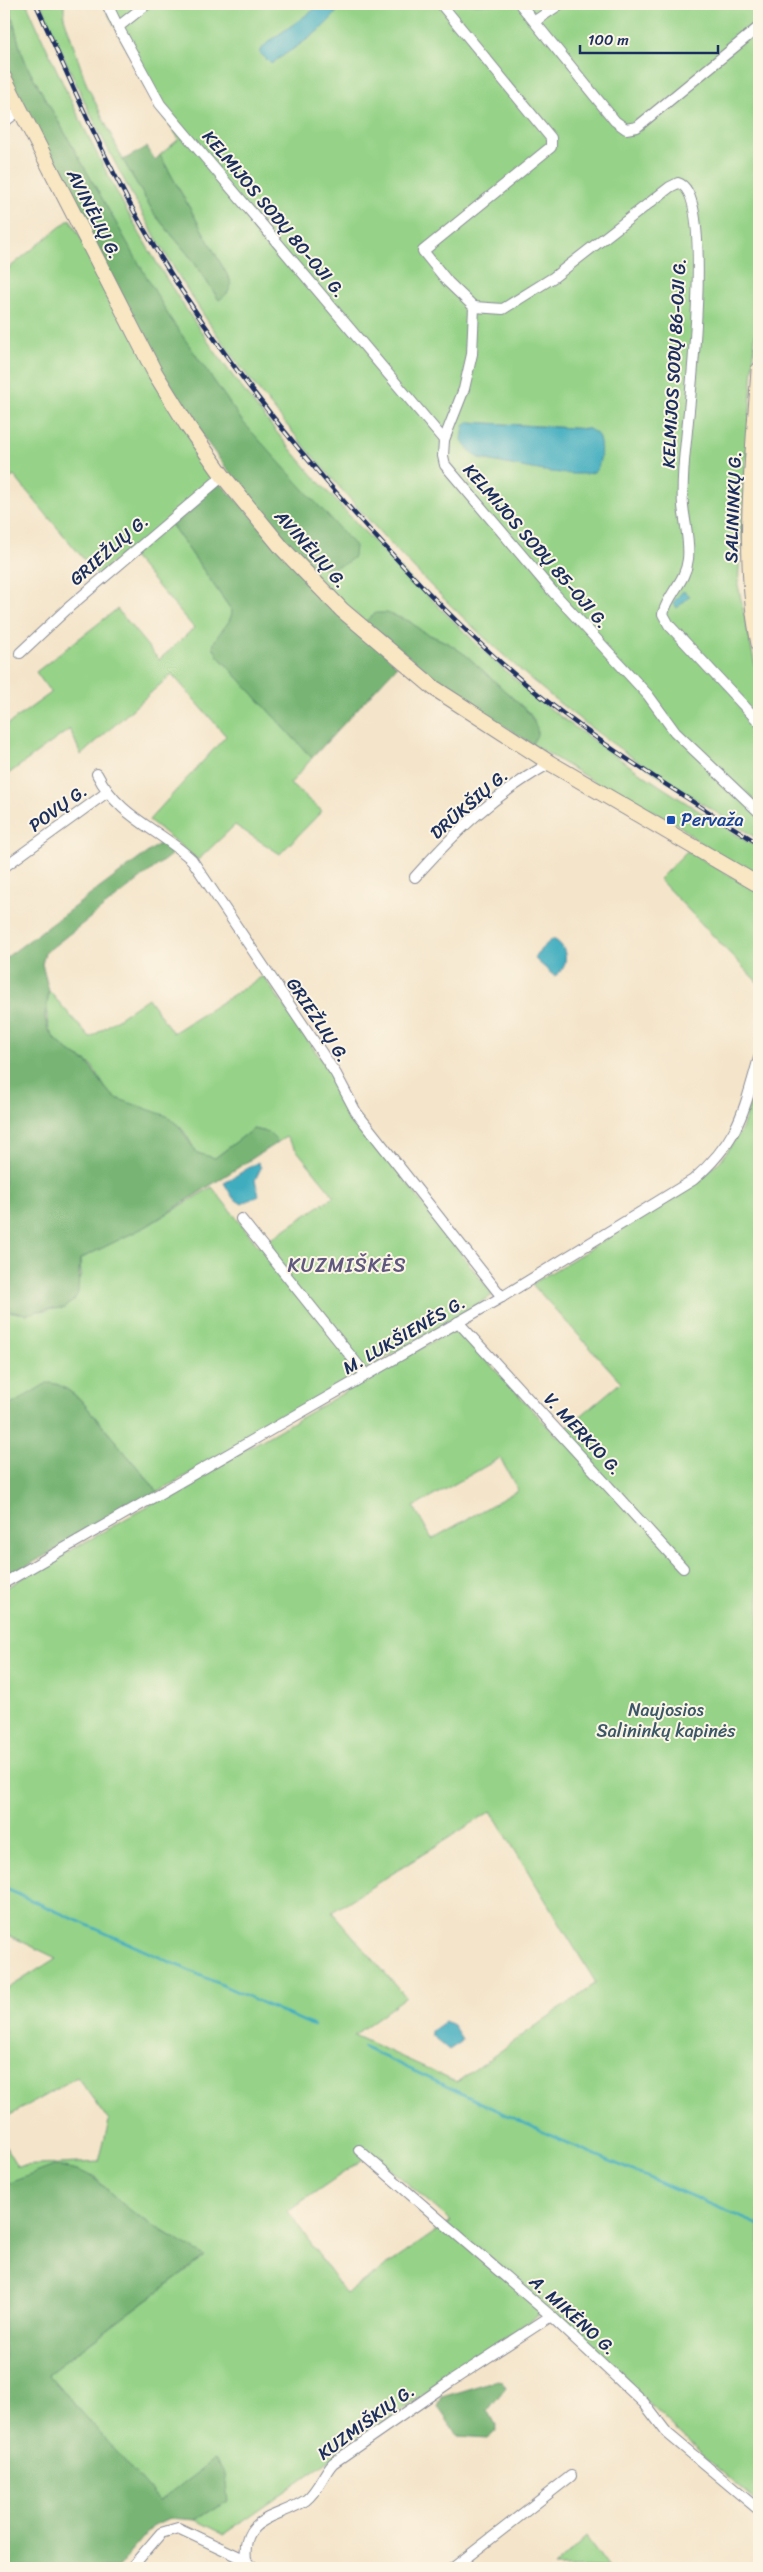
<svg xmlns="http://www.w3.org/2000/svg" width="763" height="2572" viewBox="0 0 763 2572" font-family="Sriracha,sans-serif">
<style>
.green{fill:#96d388;stroke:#588173;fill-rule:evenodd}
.forest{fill:#78b574;stroke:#4a7269}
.water{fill:#40adbf;stroke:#2e6e8e}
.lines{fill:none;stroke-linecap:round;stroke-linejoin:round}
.stream{stroke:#40adbf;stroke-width:2.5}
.minor-casing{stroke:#888a94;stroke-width:12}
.secondary-casing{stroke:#888a94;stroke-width:17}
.minor{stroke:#fff;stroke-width:10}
.secondary{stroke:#f9e7c3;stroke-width:15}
.rail-casing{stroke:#1b2f5e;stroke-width:4.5}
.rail{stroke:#fcf5e5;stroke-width:2.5;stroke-dasharray:8;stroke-linecap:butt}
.transit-dot{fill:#1a4fb4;stroke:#fcf5e5;stroke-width:2}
.labels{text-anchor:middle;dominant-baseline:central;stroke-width:4;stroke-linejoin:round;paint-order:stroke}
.street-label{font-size:18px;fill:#1b2f5e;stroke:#fcf5e5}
.transit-label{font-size:18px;fill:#164399;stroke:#fcf5e5;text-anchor:start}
.park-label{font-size:18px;fill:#3a5868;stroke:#fcf5e5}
.quarter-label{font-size:20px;letter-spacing:1px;fill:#60597f;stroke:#fcf5e5}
</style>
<rect width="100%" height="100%" fill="#fcf5e5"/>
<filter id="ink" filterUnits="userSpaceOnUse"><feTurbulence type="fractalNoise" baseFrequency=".02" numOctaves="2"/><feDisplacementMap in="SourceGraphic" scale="10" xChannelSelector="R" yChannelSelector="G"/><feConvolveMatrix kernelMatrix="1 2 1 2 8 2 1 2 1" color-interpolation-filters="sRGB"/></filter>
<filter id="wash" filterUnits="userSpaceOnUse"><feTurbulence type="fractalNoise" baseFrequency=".0096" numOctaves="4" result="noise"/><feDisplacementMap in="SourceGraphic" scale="20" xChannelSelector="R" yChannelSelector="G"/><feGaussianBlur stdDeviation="1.12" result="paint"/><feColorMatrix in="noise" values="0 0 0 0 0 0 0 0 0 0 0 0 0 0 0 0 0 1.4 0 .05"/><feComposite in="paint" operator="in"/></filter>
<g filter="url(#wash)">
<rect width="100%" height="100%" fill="#f4e5ca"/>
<!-- green -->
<g class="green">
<path d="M9 4H27C76 115 129 227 198 327 263 423 341 511 424 592 471 639 519 687 573 726 633 770 696 809 759 849V879L701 844 680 826 656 812 631 804 532 744 534 720 529 713 467 656 448 643 423 632 409 621 365 622 332 593 300 558 316 566 242 421 170 319 28 68 20 48Z"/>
<path d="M41 4H64V17L86 83 123 160 155 215 192 259 219 300 230 280 160 155 179 139 152 97 103 4H759V280L738 585 759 684V840C701 802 641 766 586 724 486 647 398 556 316 460 271 407 227 353 190 294 132 202 83 104 41 4ZM469 422 589 429 564 472 479 459 464 426Z"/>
<path d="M70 219 220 483 171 524 232 611 231 619 224 630 218 656 312 758 290 784 322 811 280 854 235 825 198 860 149 820 226 736 172 674 81 755 70 729 4 777V727L51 693 36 672 117 609 159 660 194 628 127 550 97 575 14 476 4 483V272Z"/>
<path d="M687 851 759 892V984L659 879Z"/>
<path d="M263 976 332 1075 350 1109 493 1295 158 1492 80 1399 64 1387 4 1409V1311C25 1316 44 1309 65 1308L81 1275 80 1259 147 1226 212 1187 259 1247 334 1196 286 1137 278 1142 268 1132 253 1129 215 1158C189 1156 195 1142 180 1127 169 1117 132 1107 117 1099 103 1091 100 1074 89 1063 84 1059 77 1057 72 1053 44 1035 45 1021 49 991L90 1038 148 998 173 1033Z"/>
<path d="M759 1074V2504L715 2466 548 2308 224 2534 196 2520 228 2500 215 2459 160 2502 48 2374 204 2257 129 2210 94 2177 54 2167 4 2185V2144L17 2166 99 2162 109 2121 77 2077 4 2119V1991L56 1958 4 1933V1589L456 1328 557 1436 621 1382 532 1284 681 1194 705 1175 721 1160 742 1129ZM500 1458 518 1490 432 1539 414 1507ZM491 1811 596 1983 457 2082 354 2035 406 1997 332 1912ZM372 2153 451 2221 346 2294 288 2211Z"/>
<path d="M586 2537 609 2568H553Z"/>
</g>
<!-- forest -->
<g class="forest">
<path d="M4 4H9L20 48 28 68 170 318 242 421 355 546 354 557 345 564 331 568 316 566 300 558 247 497 196 427 157 365 4 66Z"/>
<path d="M147 147 155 160 160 155 230 280C232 291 227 294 219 300L192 259 155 215 123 160Z"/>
<path d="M220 483 397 666 312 758 218 656 213 647C215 632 231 627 232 611L171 524Z"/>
<path d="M375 613H387L409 621 423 632 448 643 467 656 529 713 537 728V735L532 744 467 702 365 622Z"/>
<path d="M163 841 176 851 45 953 42 964 49 991 45 1017 48 1029 54 1038 70 1052 88 1063 106 1089 116 1098 167 1116 179 1126 197 1153 215 1158 253 1129 268 1132 278 1142 147 1226 80 1259 78 1293 74 1300 65 1308 46 1309 27 1314 4 1311V959Z"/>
<path d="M47 1383C60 1382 70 1392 80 1399L158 1492 4 1579V1409Z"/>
<path d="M54 2166C96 2169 99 2186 129 2209 152 2227 180 2241 205 2256L48 2374 160 2501 215 2459 225 2474 228 2500 196 2520 169 2518 154 2525 117 2568H4V2185Z"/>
<path d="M497 2380 502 2381 506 2387 488 2410 496 2425 495 2431 487 2438 458 2436 438 2407 442 2397Z"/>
</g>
<!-- water -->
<g class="water">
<path d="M322 4H340C333 27 290 50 271 64L259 52 268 42Z"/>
<path d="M469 422 589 429C592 431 596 432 598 436 602 443 602 468 594 472 576 480 500 463 479 458L469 450 462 440 464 426Z"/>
<path d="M683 591 690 596 677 608 673 603Z"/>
<path d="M552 939C569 944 570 970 554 976L535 959 536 954Z"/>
<path d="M258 1162 261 1168 255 1180 259 1195 242 1204 233 1198 224 1183Z"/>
<path d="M445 2021 453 2025 462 2039 461 2042 449 2050 431 2035V2031Z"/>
</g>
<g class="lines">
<!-- stream -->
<g class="stream">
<path d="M4 1888 314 2026"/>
<path d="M363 2047 554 2137 759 2225"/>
</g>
</g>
</g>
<g filter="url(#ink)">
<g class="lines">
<!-- minor casing -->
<g class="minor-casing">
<g id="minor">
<path d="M107 4 118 27"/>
<path d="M147 4 118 27 160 104 444 440"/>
<path d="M441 4 551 138V147L423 251 448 282 474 307 472 354 464 389 444 440 443 456 445 465 553 592 648 695 675 732 759 812"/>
<path d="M520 4 615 121 626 129 637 127 759 27"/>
<path d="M535 21 560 4"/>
<path d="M4 122 20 110"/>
<path d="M474 307 503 309 554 277 670 187 678 183C717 193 687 423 684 461 683 475 682 492 683 506 685 524 690 542 688 559 686 581 668 594 663 614L669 625 759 722"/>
<path d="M20 653 68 608 223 476"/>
<path d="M97 774C119 818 158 828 192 860L336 1074 356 1112 502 1297"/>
<path d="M4 867 106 793"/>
<path d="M415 877C458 829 494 795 550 763"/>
<path d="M241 1219 366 1375"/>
<path d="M458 1322 683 1568"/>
<path d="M4 1583 502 1297 693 1180C739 1140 743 1113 759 1058"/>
<path d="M359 2150 551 2316 644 2403 667 2433 759 2510"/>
<path d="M246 2560 254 2568"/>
<path d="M131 2568 161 2533 178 2528 246 2560C241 2515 278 2519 306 2500 318 2491 323 2474 333 2463L450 2382 551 2316"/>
<path d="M453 2568 571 2476"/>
</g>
</g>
<!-- secondary casing -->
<g class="secondary-casing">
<g id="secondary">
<path d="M4 78 155 373 187 425 223 476 282 548 342 610 434 688 550 763 759 885"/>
<path d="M759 370C753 462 741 553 759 644"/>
</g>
</g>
<!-- minor -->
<use href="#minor" class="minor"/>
<!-- secondary -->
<use href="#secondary" class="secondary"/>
<!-- rail casing -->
<g class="rail-casing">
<path id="rail" d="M36 4C69 78 101 153 141 224 210 345 296 452 391 553 436 602 491 657 543 698 611 752 686 797 759 844"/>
</g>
<!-- rail -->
<use href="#rail" class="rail"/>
</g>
</g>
<!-- markers -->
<rect class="transit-dot" x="666" y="815" width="10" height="10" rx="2.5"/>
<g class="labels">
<!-- street labels -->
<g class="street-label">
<text transform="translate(94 214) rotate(63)">AVINĖLIŲ G.</text>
<text transform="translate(274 214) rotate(50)">KELMIJOS SODŲ 80-OJI G.</text>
<text transform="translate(674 363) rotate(-87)">KELMIJOS SODŲ 86-OJI G.</text>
<text transform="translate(733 507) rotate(-88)">SALININKŲ G.</text>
<text transform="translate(536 546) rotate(49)">KELMIJOS SODŲ 85-OJI G.</text>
<text transform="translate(311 549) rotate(48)">AVINĖLIŲ G.</text>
<text transform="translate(109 550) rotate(-41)">GRIEŽLIŲ G.</text>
<text transform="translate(469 804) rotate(-41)">DRŪKŠIŲ G.</text>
<text transform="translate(58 808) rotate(-36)">POVŲ G.</text>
<text transform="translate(318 1020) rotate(56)">GRIEŽLIŲ G.</text>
<text transform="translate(404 1335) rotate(-30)">M. LUKŠIENĖS G.</text>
<text transform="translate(583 1434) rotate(47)">V. MERKIO G.</text>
<text transform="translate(573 2315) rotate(42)">A. MIKĖNO G.</text>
<text transform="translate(366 2422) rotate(-36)">KUZMIŠKIŲ G.</text>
</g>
<!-- transit labels -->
<g class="transit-label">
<text x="681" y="820">Pervaža</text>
</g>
<!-- park labels -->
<g class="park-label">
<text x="666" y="1710">Naujosios<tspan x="666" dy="21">Salininkų kapinės</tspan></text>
</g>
<!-- quarter labels -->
<g class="quarter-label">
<text x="347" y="1265">KUZMIŠKĖS</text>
</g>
</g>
<!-- margin -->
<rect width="763" height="2572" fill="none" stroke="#fcf5e5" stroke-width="20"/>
<!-- scale -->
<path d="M580 45v8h138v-8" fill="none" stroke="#1b2f5e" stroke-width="2.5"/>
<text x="588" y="45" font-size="15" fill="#1b2f5e" stroke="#fcf5e5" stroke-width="4" paint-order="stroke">100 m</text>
</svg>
